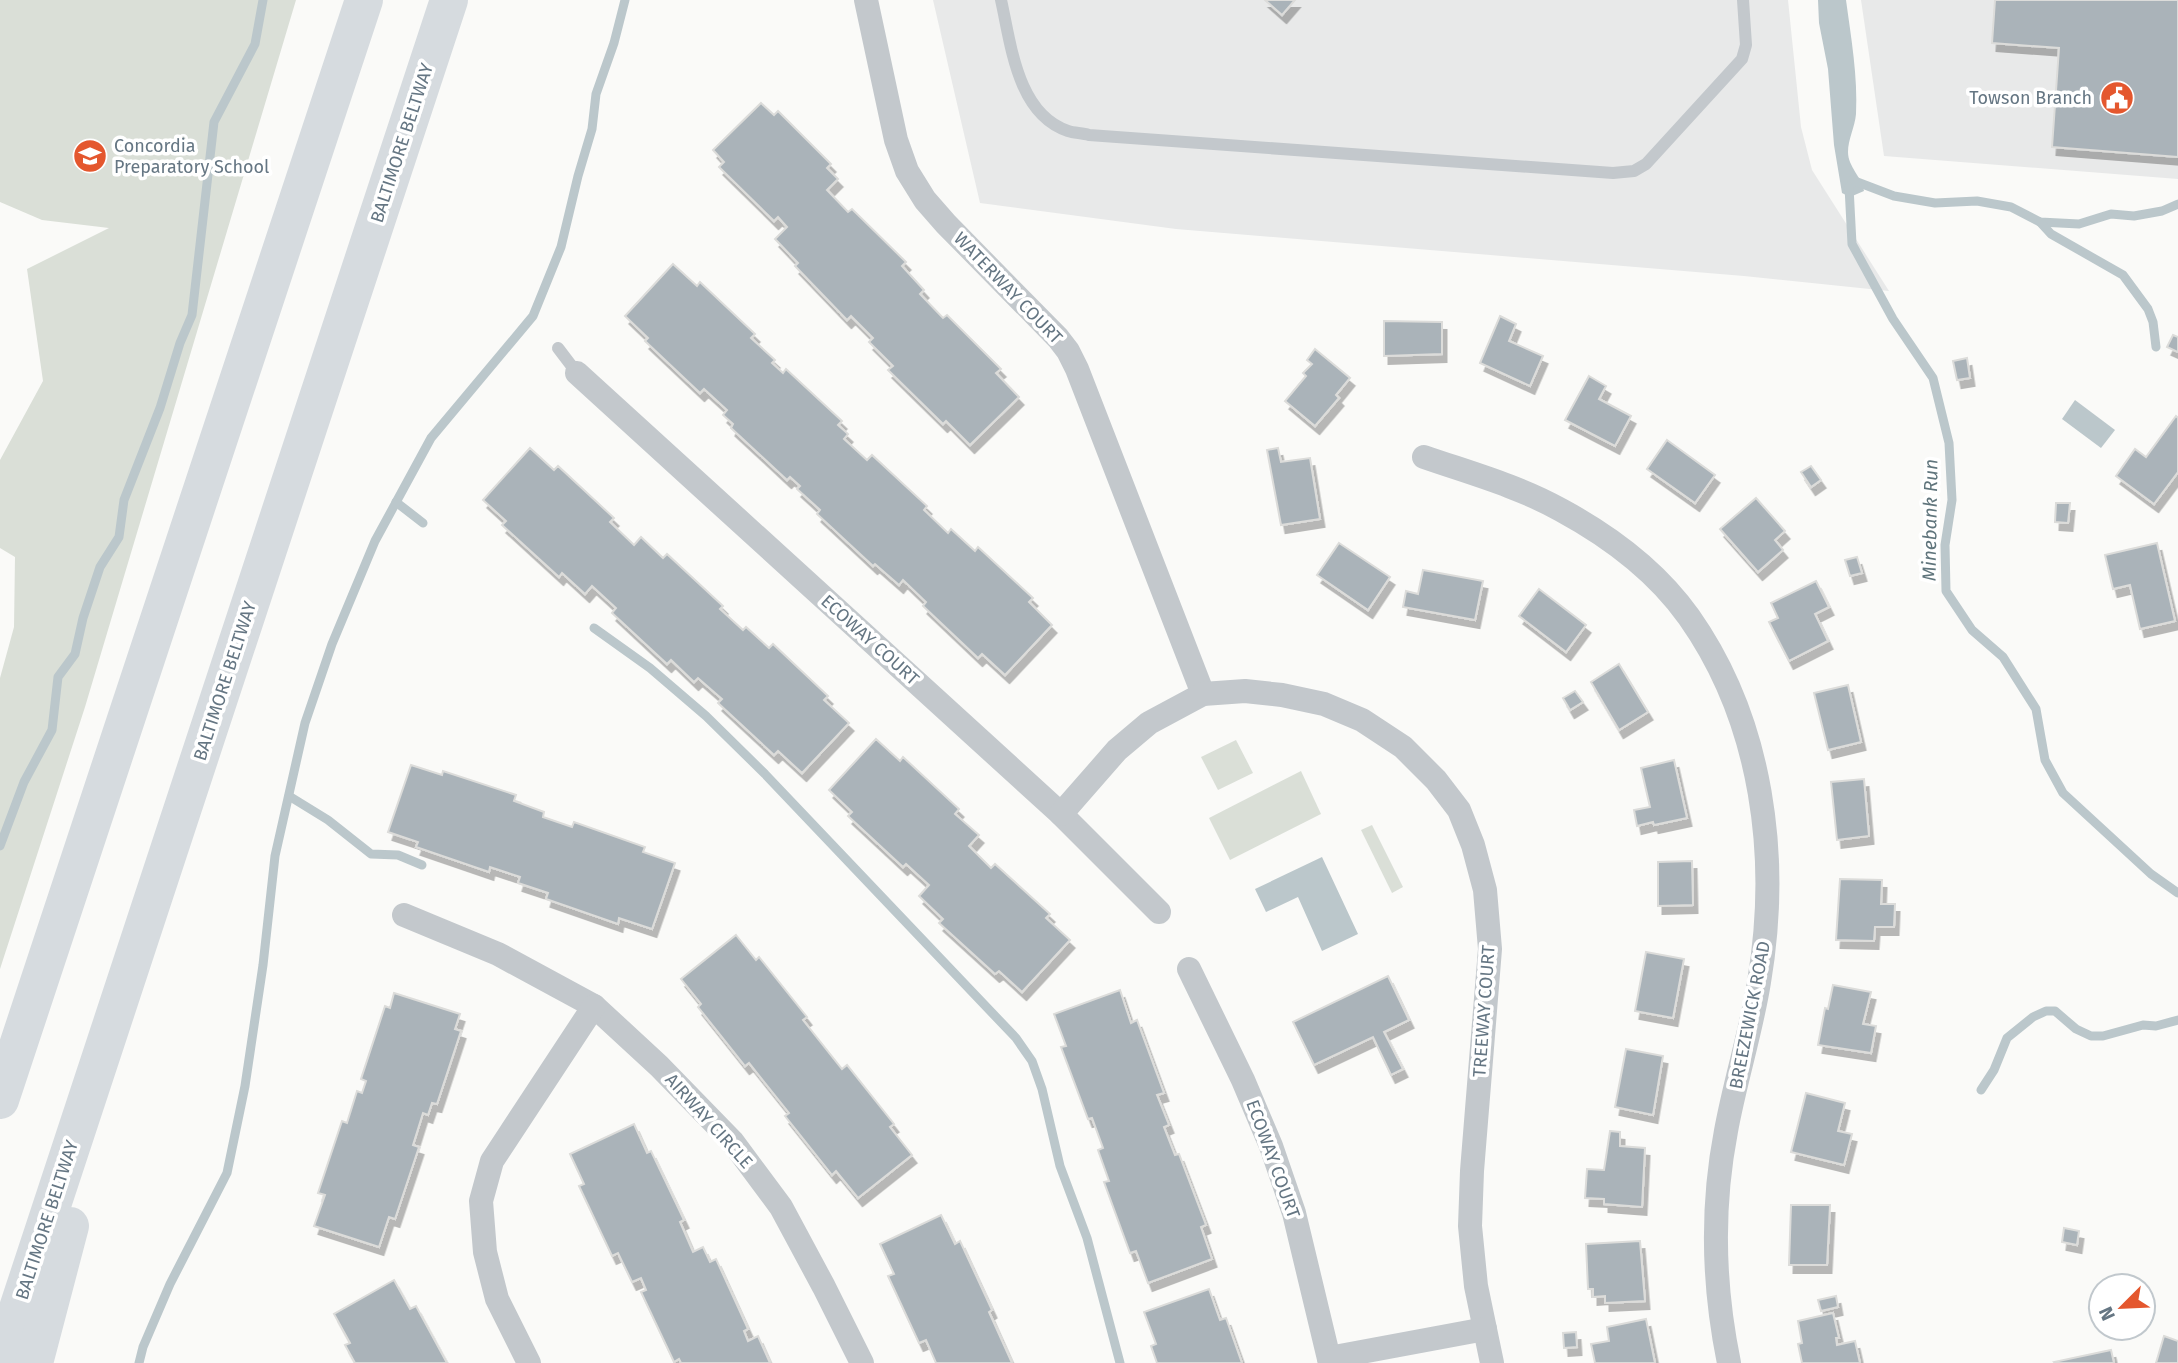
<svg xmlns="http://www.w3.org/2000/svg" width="2178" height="1363" viewBox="0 0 2178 1363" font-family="'Fira Sans',sans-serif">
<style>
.built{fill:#e8e9e9}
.green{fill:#dadfd7}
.water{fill:#bbc7cb}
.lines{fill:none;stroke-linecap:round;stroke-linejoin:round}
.stream{stroke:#bbc7cb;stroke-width:9}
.building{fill:#aab3b9;stroke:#dcdcda;stroke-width:2;filter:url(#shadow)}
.service{stroke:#c3c8cc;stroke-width:12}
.minor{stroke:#c3c8cc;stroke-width:24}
.motorway{stroke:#d6dbdf;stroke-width:38}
.labels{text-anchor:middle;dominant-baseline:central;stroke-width:7;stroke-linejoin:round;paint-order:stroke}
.poi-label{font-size:18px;fill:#657683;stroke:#fff;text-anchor:end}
.street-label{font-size:18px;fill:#657683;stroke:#fff}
.water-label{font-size:19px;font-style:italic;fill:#60757c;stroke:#fff}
</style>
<defs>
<filter id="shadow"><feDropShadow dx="4.5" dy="8" stdDeviation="0" flood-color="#0004"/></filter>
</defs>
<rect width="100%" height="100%" fill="#fafaf8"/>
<!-- built -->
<g class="built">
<path d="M933 0H1788L1801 127 1812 170 1889 291 1744 276 1176 229 980 203Z"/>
<path d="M1861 0H2178V179L1884 156Z"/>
</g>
<!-- green -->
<g class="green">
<path d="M0 0H296L85 707 0 969V678L14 627 15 557 0 548V460L43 381 27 269 109 228 42 220 0 202Z"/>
<path d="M1236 740 1253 773 1218 790 1201 757Z"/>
<path d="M1301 771 1321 814 1230 860 1209 818Z"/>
<path d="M1372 825 1403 887 1392 893 1361 830Z"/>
</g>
<!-- water -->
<g class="water">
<path d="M1818 0H1846C1851 37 1858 77 1856 114 1855 127 1848 139 1848 152 1848 167 1862 177 1864 191L1850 197 1842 193 1834 145 1828 69 1819 23Z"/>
<path d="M2075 400 2115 430 2101 448 2062 419Z"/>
<path d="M1322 857 1358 934 1322 951 1298 897 1266 912 1255 889Z"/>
</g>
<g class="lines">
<!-- stream -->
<g class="stream">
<path d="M1852 180 1894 196 1935 203 1977 201 2011 207 2040 222 2079 224 2111 214 2134 216 2162 211 2178 204"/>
<path d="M1849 187 1852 244 1893 319 1933 378 1949 443 1952 500 1945 545 1946 591 1972 630 2003 657 2036 709 2045 760 2063 793 2151 874 2178 893"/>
<path d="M2040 222 2051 234 2123 275 2148 309 2153 322 2156 347"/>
<path d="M396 502 423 523"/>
<path d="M594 628 650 668 706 716 765 774 1016 1038 1032 1061 1042 1089 1060 1166 1087 1238 1120 1363"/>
<path d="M289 796 328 820 371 854 398 855 422 865"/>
<path d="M0 846 24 782 52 730 58 677 75 654 83 618 100 567 119 537 124 500 160 408 180 343 192 315 214 122 255 44 263 0"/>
<path d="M1981 1090 1994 1070 2007 1038 2033 1017 2046 1011H2055L2076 1029 2091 1036H2103L2143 1025 2156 1026 2178 1020"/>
<path d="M139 1363 143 1347 170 1284 227 1173 245 1086 263 965 275 856 305 723 332 644 375 541 431 438 533 316 561 247 578 176 592 129 596 94 614 43 625 0"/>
</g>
</g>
<!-- building -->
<g class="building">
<path d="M1265 0H1295L1282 15Z"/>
<path d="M1995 0H2178V157L2052 147 2059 48 1992 43Z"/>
<path d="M761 103 774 115 778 111 831 164 827 168 838 179 827 190 848 212 852 209 906 262 902 266 924 290 920 294 943 318 947 315 1001 369 996 373 1019 397 970 445 946 421 943 424 888 370 893 366 869 342 873 338 851 316 847 320 795 266 798 263 775 239 787 227 778 217 774 221 719 167 724 162 713 150Z"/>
<path d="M673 264 697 286 700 282 755 334 751 338 775 360 772 363 783 373 786 369 842 421 838 425 848 434 844 439 867 460 872 455 927 506 924 510 948 533 951 529 975 551 978 547 1033 598 1029 602 1052 625 1005 675 982 654 978 658 923 606 926 602 903 580 899 585 875 564 873 566 817 514 820 510 797 489 800 486 790 477 787 480 731 428 733 424 723 415 727 410 704 389 700 393 645 341 648 338 625 316Z"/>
<path d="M1500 316 1516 324 1509 341 1543 356 1530 386 1480 363Z"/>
<path d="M1384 321 1442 322V354L1384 356Z"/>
<path d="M2173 335 2178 337V352L2167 347Z"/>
<path d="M1315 349 1350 378 1336 395 1339 398 1315 426 1285 401 1306 376 1303 373 1312 364 1307 360Z"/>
<path d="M1967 358 1970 378 1957 380 1953 361Z"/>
<path d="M1589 376 1606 386 1599 399 1631 416 1615 446 1565 420Z"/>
<path d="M2176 416 2178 418V472L2154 504 2116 476 2135 449 2146 457Z"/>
<path d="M1667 440 1715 475 1695 503 1647 469Z"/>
<path d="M530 448 554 470 558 466 614 518 610 522 634 545 641 537 663 558 667 554 723 606 720 609 743 630 746 627 769 648 773 644 828 696 824 700 849 723 802 773 778 751 774 755 718 703 722 699 698 678 694 682 671 660 667 664 612 613 616 608 592 586 585 594 562 573 559 577 502 525 506 521 483 500Z"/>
<path d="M1278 448 1281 462 1310 458 1320 519 1281 525 1267 450Z"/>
<path d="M1811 466 1821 480 1811 487 1801 472Z"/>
<path d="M1756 498 1785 531 1775 540 1783 550 1758 572 1720 529Z"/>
<path d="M2056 503H2070L2068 523 2055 522Z"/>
<path d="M1339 543 1390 577 1368 610 1317 575Z"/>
<path d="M2157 543 2175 621 2140 629 2130 585 2113 589 2105 555Z"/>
<path d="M1857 557 1862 573 1850 576 1845 560Z"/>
<path d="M1423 570 1483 581 1475 620 1403 607 1406 591 1418 594Z"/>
<path d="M1816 581 1829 607 1815 614 1828 641 1789 661 1769 622 1778 618 1771 603Z"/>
<path d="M1539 589 1586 625 1566 652 1519 616Z"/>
<path d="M1619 664 1648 712 1619 730 1591 682Z"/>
<path d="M1848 685 1861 742 1828 750 1814 693Z"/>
<path d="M1575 691 1583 702 1570 710 1563 698Z"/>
<path d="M876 739 900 761 903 757 959 809 955 814 979 835 969 846 991 868 995 864 1050 914 1046 918 1070 940 1022 992 999 971 995 974 939 923 943 919 919 896 929 885 906 864 903 867 848 816 852 812 829 790Z"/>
<path d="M1674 760 1687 818 1654 825 1653 822 1637 826 1634 810 1650 807 1641 768Z"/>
<path d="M411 765 442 775 443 771 516 795 514 801 544 812 543 817 572 827 574 822 645 847 643 852 675 863 652 929 619 918 618 924 546 899 548 893 518 883 520 877 490 867 489 872 416 847 418 842 388 832Z"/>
<path d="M1864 779 1869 836 1837 840 1831 782Z"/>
<path d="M1692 861 1693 905 1658 906V862Z"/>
<path d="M1840 879 1882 880 1881 904H1895L1894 927H1875L1874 941 1836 940Z"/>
<path d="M736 935 756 960 759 957 807 1017 803 1020 842 1069 847 1065 894 1124 890 1127 912 1155 858 1198 836 1171 832 1175 785 1116 789 1113 749 1063 745 1066 698 1007 701 1004 681 979Z"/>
<path d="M1646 952 1684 959 1673 1018 1635 1011Z"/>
<path d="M1388 976 1409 1020 1384 1032 1403 1069 1391 1075 1373 1037 1314 1065 1293 1022Z"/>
<path d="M1833 985 1871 992 1863 1024 1876 1026 1871 1053 1818 1045 1825 1008 1828 1009Z"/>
<path d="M1120 990 1131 1023 1137 1020 1164 1093 1157 1095 1169 1125 1164 1127 1175 1155 1179 1154 1206 1225 1201 1227 1212 1259 1148 1283 1136 1251 1130 1253 1104 1182 1109 1181 1098 1150 1103 1148 1092 1118 1088 1119 1061 1047 1066 1046 1054 1014Z"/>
<path d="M394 993 460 1014 455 1029 461 1031 437 1104 432 1103 428 1115 423 1113 413 1145 419 1147 395 1219 389 1217 379 1247 314 1226 325 1195 318 1193 342 1121 347 1123 357 1091 362 1093 366 1081 361 1079 385 1006 390 1008Z"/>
<path d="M1626 1049 1663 1056 1653 1115 1615 1107Z"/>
<path d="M1806 1093 1845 1103 1838 1131 1852 1134 1844 1165 1791 1152Z"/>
<path d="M634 1124 647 1153 651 1151 684 1220 680 1222 693 1252 703 1247 710 1262 716 1259 748 1329 744 1331 748 1341 758 1336 770 1363H681L679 1359 674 1362 641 1292 646 1290 641 1278 632 1282 618 1253 612 1256 579 1186 584 1184 570 1154Z"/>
<path d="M1610 1131 1620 1132V1146L1645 1148 1642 1207 1604 1204V1199L1585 1198 1587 1169 1604 1170Z"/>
<path d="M1791 1205H1830L1827 1265H1789Z"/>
<path d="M941 1215 955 1244 960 1241 992 1310 989 1312 1012 1363H936L926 1340 919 1343 888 1276 894 1274 880 1244Z"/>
<path d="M2064 1228 2079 1231 2077 1245 2062 1242Z"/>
<path d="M1640 1241 1645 1301 1605 1303V1296L1593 1297V1289H1588L1586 1244Z"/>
<path d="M394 1280 410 1309 416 1306 447 1363H355L345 1345 350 1343 334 1314Z"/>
<path d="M1209 1289 1220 1320 1226 1318 1242 1363H1157L1151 1346 1156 1344 1144 1312Z"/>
<path d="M1836 1296 1838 1307 1821 1311 1818 1300Z"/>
<path d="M1833 1313 1839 1338H1836L1837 1345 1855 1341 1860 1363H1802L1798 1344 1802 1343 1798 1321Z"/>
<path d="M1646 1319 1655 1363H1595L1591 1344 1609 1341 1607 1327Z"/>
<path d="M1576 1332 1577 1347 1564 1348 1563 1333Z"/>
<path d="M2164 1336 2178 1341V1363H2156Z"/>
<path d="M2111 1350 2114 1363H2055L2054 1362Z"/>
</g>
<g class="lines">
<!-- service -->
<g class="service">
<path d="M1001 0C1011 44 1017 114 1068 131 1074 133 1082 133 1089 135L1613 173 1634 171 1646 164 1742 59 1746 45 1743 0"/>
<path d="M558 348 577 373"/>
</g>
<!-- minor -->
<g class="minor">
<path d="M866 0 896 140 907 171 925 200 946 224 1058 338 1068 351 1077 369 1203 694"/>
<path d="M577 373 1061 814 1159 912"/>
<path d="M1424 457C1470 473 1518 486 1561 510 1609 536 1657 572 1689 617 1763 722 1780 858 1759 982 1751 1032 1735 1081 1726 1131 1711 1209 1713 1285 1729 1363"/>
<path d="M1061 814 1117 750 1149 723 1203 694 1245 691 1282 695 1324 704 1362 720 1403 747 1436 780 1459 810 1473 845 1485 890 1490 949 1472 1171 1470 1226 1476 1286 1492 1363"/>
<path d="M404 915 498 954 594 1006 659 1066 732 1141 781 1207 824 1287 862 1363"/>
<path d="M1189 969 1243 1080 1271 1146 1294 1213 1330 1363"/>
<path d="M1329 1358 1485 1329"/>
<path d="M529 1363 497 1299 485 1252 481 1201 492 1161 594 1006"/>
</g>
<!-- motorway -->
<g class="motorway">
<path d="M0 1100 364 0"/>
<path d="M0 1363 449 0"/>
<path d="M34 1363 70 1226"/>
</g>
</g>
<!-- icons -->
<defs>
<g id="civic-disc" transform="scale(1.75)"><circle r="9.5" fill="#e4572e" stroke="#fff"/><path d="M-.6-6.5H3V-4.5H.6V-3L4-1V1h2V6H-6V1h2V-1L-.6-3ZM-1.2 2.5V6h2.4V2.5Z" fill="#fff"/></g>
<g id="school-disc" transform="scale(1.75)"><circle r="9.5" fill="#e4572e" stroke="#fff"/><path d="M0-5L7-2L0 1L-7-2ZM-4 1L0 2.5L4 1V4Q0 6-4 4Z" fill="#fff"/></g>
</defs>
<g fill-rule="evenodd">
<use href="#civic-disc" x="2117" y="98"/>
<use href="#school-disc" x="90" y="156"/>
</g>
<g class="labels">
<!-- poi labels -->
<g class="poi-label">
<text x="2092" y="98">Towson Branch</text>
<text x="114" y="146" text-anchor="start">Concordia<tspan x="114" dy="21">Preparatory School</tspan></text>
</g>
<!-- street labels -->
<g class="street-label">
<text transform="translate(402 143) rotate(-72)">BALTIMORE BELTWAY</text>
<text transform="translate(1008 288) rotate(46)">WATERWAY COURT</text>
<text transform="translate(870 640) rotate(42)">ECOWAY COURT</text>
<text transform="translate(225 681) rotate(-72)">BALTIMORE BELTWAY</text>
<text transform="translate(1484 1011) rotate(-86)">TREEWAY COURT</text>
<text transform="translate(1750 1015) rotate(-79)">BREEZEWICK ROAD</text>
<text transform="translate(709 1121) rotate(48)">AIRWAY CIRCLE</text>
<text transform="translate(1273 1159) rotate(70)">ECOWAY COURT</text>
<text transform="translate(47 1220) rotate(-72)">BALTIMORE BELTWAY</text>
</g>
<!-- water labels -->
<g class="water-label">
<text transform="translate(1930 520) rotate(-89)">Minebank Run</text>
</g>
</g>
<!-- north arrow -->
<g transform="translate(2122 1307) rotate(246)"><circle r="33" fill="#ffffff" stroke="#c1c8cd" stroke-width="2"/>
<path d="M0-5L12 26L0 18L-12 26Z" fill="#e4572e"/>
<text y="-10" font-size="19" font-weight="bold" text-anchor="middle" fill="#657683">N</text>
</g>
</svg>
